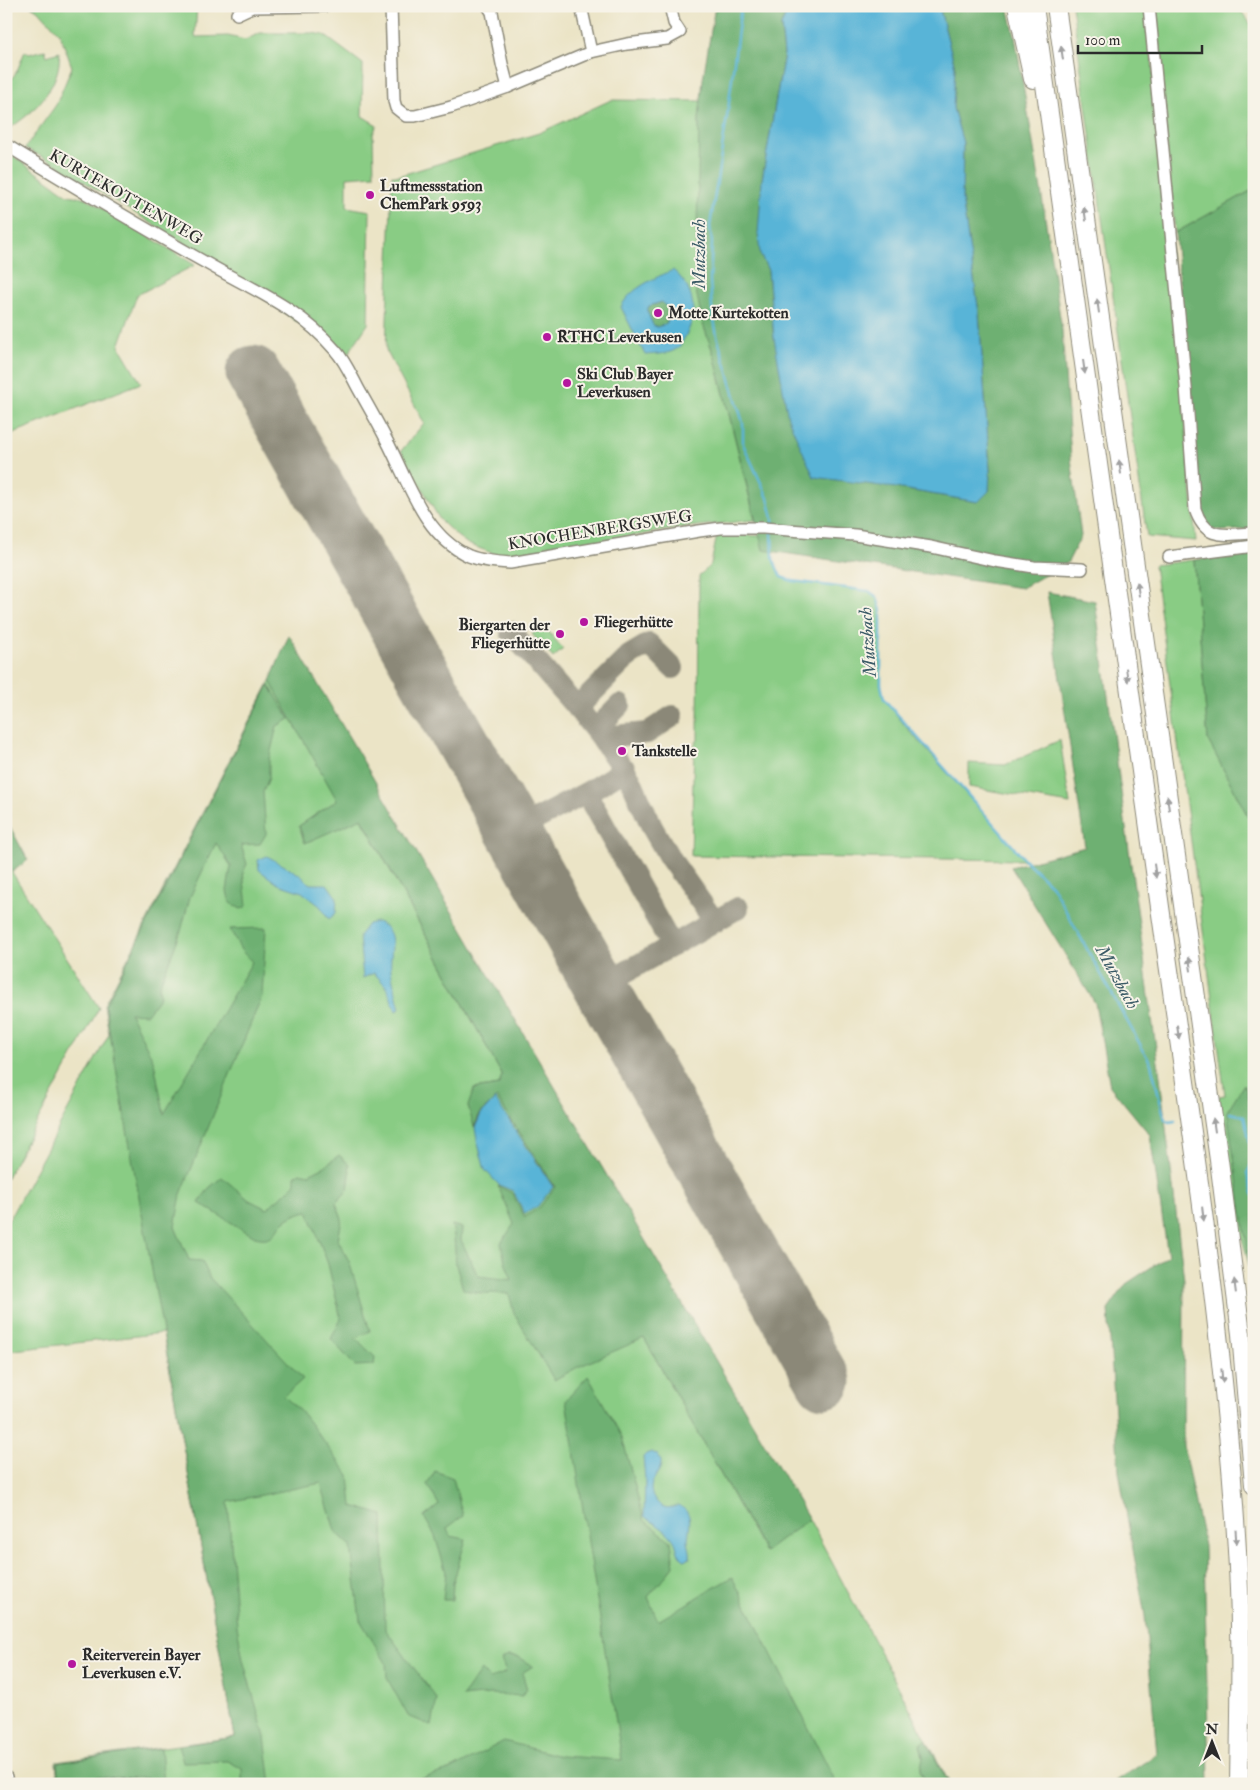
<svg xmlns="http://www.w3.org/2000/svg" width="1260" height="1790" viewBox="0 0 1260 1790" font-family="'IM FELL Double Pica',serif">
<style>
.green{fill:#89cc84;stroke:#5a7c58}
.forest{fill:#6eb072;stroke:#4c6e4e}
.water{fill:#59b4d7;stroke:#427081;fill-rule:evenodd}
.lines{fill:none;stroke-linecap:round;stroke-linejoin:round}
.stream{stroke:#59b4d7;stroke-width:2.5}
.taxiway{stroke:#8b8878;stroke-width:22}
.runway{stroke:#8b8878;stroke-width:55}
.minor-casing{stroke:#8b8878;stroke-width:14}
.highway-casing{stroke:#8b8878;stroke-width:20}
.minor{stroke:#fff;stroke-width:11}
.highway{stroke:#fff;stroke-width:18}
.oneway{fill:#a0a0a0}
.poi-dot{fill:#b5179e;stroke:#f7f3e8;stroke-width:2}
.labels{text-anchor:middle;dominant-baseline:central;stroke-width:4;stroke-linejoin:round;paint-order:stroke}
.poi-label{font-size:16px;font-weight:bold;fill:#2b2b2b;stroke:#f7f3e8;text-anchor:start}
.street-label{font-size:16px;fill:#2b2b2b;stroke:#f7f3e8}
.water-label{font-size:18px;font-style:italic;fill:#3b5b67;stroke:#f7f3e8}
</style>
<rect width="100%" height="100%" fill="#f7f3e8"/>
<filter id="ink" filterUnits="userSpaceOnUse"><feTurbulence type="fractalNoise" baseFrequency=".02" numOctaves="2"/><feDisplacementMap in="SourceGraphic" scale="10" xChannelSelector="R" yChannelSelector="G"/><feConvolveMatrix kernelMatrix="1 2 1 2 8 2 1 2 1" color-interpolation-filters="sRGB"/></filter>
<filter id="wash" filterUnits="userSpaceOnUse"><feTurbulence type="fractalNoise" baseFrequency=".0096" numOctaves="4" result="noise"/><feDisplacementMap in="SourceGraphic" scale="20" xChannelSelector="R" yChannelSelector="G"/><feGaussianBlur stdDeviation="1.12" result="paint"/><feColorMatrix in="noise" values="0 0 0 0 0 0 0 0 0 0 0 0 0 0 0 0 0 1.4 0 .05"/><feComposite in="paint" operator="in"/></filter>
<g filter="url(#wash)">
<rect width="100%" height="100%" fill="#ebe4c6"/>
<!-- green -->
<g class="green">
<path d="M31 6H197L195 37 228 36 245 40 260 33H312L324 35 363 64 362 116 377 125 373 134 374 175 347 177V207L370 211 368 324 346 357 208 258 50 161 25 148 56 105 72 67 60 34 40 12Z"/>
<path d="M1072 6H1147L1196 541 1147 537Z"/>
<path d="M1154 6H1237L1254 28V189L1175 233Z"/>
<path d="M45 50 47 56 59 52C63 84 32 116 6 130V87L17 71 25 51 29 54Z"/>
<path d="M611 100 701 101 699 120 703 324 715 358 755 520 679 528 590 544 497 555 468 544 457 536 440 520 401 451 424 423 386 350 392 175 398 176 539 133Z"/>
<path d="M6 151 68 195 86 198 195 265 137 295 119 346 141 383 6 436Z"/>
<path d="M717 535 772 536 773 559 781 577 793 581 869 591 877 597 881 610V684L884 699 907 728 1025 860 691 856 694 745 698 740 699 576 711 564Z"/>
<path d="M1194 560 1208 740 1254 828V1113L1244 1084 1235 1099 1254 1283 1234 1209 1219 1096 1225 1095 1154 565Z"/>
<path d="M543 625 563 649 553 658 532 634Z"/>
<path d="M270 681 338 800 299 826 305 843 361 817 502 1075 499 1085 474 1089 475 1126 480 1113 497 1098 555 1188 644 1338 764 1551 809 1519 950 1784H58L56 1762 235 1737 163 1333 6 1351V1225L109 1034 104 1005Z"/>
<path d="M1060 740 1070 804 969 787V763L1005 765Z"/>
<path d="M6 863 99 1008 6 1179Z"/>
</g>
<!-- forest -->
<g class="forest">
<path d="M715 6H789L781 26 784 54 762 180 760 254 768 270 774 338 896 488 978 502 989 491 990 470 979 313 962 198 963 143 953 108 955 67 939 6H1008L1015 37 1040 184 1062 330 1071 458 1081 536 1068 562 1022 588 763 550 715 358 703 324 696 291 699 120 703 79Z"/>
<path d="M1254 189V529L1220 531 1208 528 1198 508 1175 233Z"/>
<path d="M663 302 668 308 669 318 666 324 657 327 653 325 647 311 649 306Z"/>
<path d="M1254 552V828L1208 740 1194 560Z"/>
<path d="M1047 592 1095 601 1160 1077 1184 1280 1183 1446 1204 1546 1209 1784H1112L1157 1754 1145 1616 1119 1472 1108 1310 1126 1284 1168 1256 1150 1135 1110 1086 1095 1003 1011 867 1085 847Z"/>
<path d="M289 635 809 1519 765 1552 644 1338 578 1367 554 1380 514 1313 509 1294C493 1292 478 1295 463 1289L456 1265 454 1236 452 1225 462 1228 461 1240 478 1276 512 1280 505 1262 501 1243 514 1224 498 1186 512 1193 525 1217 540 1207 555 1187 497 1098 480 1113 474 1127 468 1106 474 1089 499 1085 502 1075 362 818 305 843 299 826 337 800 270 681Z"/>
<path d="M6 672 9 825 28 860 12 872 6 863Z"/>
<path d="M269 685 290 719 277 726 269 759V778L263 792 266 834 260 844 241 845 247 864 243 872 247 906 241 909 230 903 227 891 231 866 216 843 190 897 181 931 159 987 160 997 147 1014 130 1013 154 1062 164 1114 252 962 241 950 230 929 266 928 262 996 181 1194 175 1227 189 1260 202 1261 210 1278 303 1379 284 1396 303 1414 349 1475 352 1506 383 1515 385 1629 437 1699 432 1726 408 1716 387 1678 386 1663 360 1620 351 1546 335 1531 321 1483 228 1502 237 1626 243 1660 265 1737 271 1784H242V1769L228 1761 183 1762 178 1746 235 1737 105 1006Z"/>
<path d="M1244 1084 1254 1113V1294L1227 1111Z"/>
<path d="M339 1155 349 1164 350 1175 348 1190 336 1203 342 1219 338 1240 349 1261 370 1331 355 1338 375 1357 374 1365 355 1366 331 1339 341 1319 328 1264 308 1211C301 1212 291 1216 285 1221 274 1231 275 1242 255 1237L199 1203 209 1188 222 1177 249 1200 267 1209C275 1200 286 1194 295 1184V1176L299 1172 309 1174 325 1166Z"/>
<path d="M588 1376 622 1437 644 1520 671 1541 674 1566 648 1597 658 1621 732 1577 837 1784H405L452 1769 504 1741 560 1756 622 1760 566 1400Z"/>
<path d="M435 1471 453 1478 463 1516 447 1528 450 1536 466 1539 453 1583 452 1600H443L446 1572 435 1536 424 1517 439 1505 427 1484Z"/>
<path d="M508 1656 519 1657 533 1666 522 1673 527 1689 522 1696 491 1694 462 1697 481 1670 490 1679 506 1672 501 1660Z"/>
<path d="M925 1740 949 1784H927L920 1771 923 1757 920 1744Z"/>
<path d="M161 1748 164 1784H147V1778L97 1777 96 1783 59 1784 57 1763Z"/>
</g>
<!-- water -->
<g class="water">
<path d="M789 6H939L955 67 953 108 963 143 962 198 979 313 990 470 989 491 978 502 896 488 814 477 788 418 774 338 768 270 760 254 758 233 762 180 784 54 781 26Z"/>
<path d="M673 270C694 288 699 313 685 337 683 340 681 345 679 347 671 355 655 354 645 355L621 307C630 288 655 278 673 270ZM662 302 668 308 669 318 666 324 657 327 653 325 647 311 649 306Z"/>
<path d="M267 856 299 874 310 884H327L337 898 336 913 329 919 320 906 302 892 278 884 259 870 258 860Z"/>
<path d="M377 922C400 931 389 951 391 970 393 982 396 993 399 1005L400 1009 396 1011 386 986 374 973 363 978 359 936 368 924Z"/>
<path d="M495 1099 553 1187 538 1206 525 1214 513 1191 499 1185 485 1170 478 1144 475 1128 481 1114Z"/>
<path d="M651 1452 657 1454C658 1455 661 1461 661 1461 663 1475 641 1483 657 1502 663 1509 670 1509 678 1505 696 1514 688 1527 688 1542 689 1548 691 1551 690 1558L684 1560C674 1550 679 1548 673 1539 667 1530 653 1523 644 1516L645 1479 643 1457 646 1454Z"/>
</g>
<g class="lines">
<!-- stream -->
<g class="stream">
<path d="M741 6 728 110 710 226 712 243 710 280 712 309 717 336 743 423V444L768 498 773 518V525"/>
<path d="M772 531 773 559 781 577 793 581 869 591 877 597 881 610V684L884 699 1025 860 1052 886 1151 1064 1165 1120 1169 1122 1175 1121"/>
<path d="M1230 1113 1244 1116 1254 1159"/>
<path d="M1254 1160 1247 1173 1254 1196"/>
</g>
<!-- taxiway -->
<g class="taxiway">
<path d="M511 632 577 708"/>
<path d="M673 668 649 644 629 656 577 708 595 730 630 778 652 827 669 857 715 922"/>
<path d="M595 730 620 705"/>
<path d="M601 737 647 733 673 716"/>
<path d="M586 793 672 946"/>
<path d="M514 831 586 793 625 769"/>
<path d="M601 986 738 908"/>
</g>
<!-- runway -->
<path class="runway" d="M253 373 824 1381"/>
</g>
</g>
<g filter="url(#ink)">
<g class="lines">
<!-- minor casing -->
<g class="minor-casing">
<g id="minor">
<path d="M391 6 394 101 396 108 406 116H415L451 107 508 87 591 52 627 44 667 39 680 32 674 23 670 6"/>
<path d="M488 6 492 12 502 64 508 87"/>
<path d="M581 6 591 52"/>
<path d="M1149 6 1186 387 1195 509C1206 542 1225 534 1254 533"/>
<path d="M237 14 252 7 324 6"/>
<path d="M6 145C73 186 140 226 208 264 255 291 298 307 335 350 345 361 351 375 358 388 368 406 378 423 387 441 408 481 424 536 469 556 482 561 496 562 510 563L699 531 721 528H763L855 535 931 547 995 561 1034 567 1082 569"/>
<path d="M1169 557 1254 546"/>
<path d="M6 1777 7 1784"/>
</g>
</g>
<!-- highway casing -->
<g class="highway-casing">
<g id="highway">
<path d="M1017 6 1033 79"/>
<path d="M1034 6C1074 307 1117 607 1160 907 1191 1126 1226 1346 1238 1568 1242 1640 1240 1712 1239 1784"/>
<path d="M1056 6 1219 1160 1241 1334 1254 1485"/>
</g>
</g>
<!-- minor -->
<use href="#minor" class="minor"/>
<!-- highway -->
<use href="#highway" class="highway"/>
</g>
<!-- one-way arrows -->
<defs><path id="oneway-solid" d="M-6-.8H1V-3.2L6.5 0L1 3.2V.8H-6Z" transform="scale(1.25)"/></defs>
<g class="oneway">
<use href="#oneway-solid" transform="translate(1062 53) rotate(-98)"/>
<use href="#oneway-solid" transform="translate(1085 214) rotate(-98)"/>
<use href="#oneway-solid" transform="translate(1098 306) rotate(-98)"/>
<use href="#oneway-solid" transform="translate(1084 367) rotate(82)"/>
<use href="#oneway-solid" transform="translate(1120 467) rotate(-98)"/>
<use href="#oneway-solid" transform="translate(1138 589) rotate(-98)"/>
<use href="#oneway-solid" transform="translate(1127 675) rotate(82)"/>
<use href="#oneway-solid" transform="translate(1168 803) rotate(-98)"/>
<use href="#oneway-solid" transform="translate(1155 871) rotate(82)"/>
<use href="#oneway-solid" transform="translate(1190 964) rotate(-98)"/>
<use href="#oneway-solid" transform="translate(1178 1032) rotate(82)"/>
<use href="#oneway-solid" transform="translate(1214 1125) rotate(-98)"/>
<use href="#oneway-solid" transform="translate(1203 1214) rotate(83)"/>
<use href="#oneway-solid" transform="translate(1235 1286) rotate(-97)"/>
<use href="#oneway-solid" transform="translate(1222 1376) rotate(85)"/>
<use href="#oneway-solid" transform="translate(1236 1537) rotate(86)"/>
</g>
</g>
<!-- markers -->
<g class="poi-dot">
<circle cx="370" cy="195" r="5"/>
<circle cx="658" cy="313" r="5"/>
<circle cx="547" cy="337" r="5"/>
<circle cx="567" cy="383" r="5"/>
<circle cx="584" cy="622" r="5"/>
<circle cx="560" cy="634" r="5"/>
<circle cx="622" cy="751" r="5"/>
<circle cx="72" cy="1664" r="5"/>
</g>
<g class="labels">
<!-- poi labels -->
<g class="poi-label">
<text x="380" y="186">Luftmessstation<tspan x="380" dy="18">ChemPark 9593</tspan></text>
<text x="668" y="313">Motte Kurtekotten</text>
<text x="557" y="337">RTHC Leverkusen</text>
<text x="577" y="374">Ski Club Bayer<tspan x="577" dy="18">Leverkusen</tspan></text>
<text x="594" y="622">Fliegerhütte</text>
<text x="550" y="625" text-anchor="end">Biergarten der<tspan x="550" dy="18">Fliegerhütte</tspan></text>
<text x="632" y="751">Tankstelle</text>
<text x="82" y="1655">Reiterverein Bayer<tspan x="82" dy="18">Leverkusen e.V.</tspan></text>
</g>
<!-- street labels -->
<g class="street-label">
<text transform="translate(126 197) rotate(30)">KURTEKOTTENWEG</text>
<text transform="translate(600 530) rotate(-9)">KNOCHENBERGSWEG</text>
</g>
<!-- water labels -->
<g class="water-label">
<text transform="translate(699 254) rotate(-90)">Mutzbach</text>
<text transform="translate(868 642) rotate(-94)">Mutzbach</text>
<text transform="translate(1117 977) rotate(61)">Mutzbach</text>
</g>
</g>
<!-- margin -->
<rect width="1260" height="1790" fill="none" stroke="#f7f3e8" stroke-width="25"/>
<!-- north arrow -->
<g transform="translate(1212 1742)" stroke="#f7f3e8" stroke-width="4" paint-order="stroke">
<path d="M0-4L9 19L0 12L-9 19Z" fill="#2b2b2b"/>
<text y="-8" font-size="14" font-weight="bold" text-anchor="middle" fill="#2b2b2b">N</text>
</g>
<!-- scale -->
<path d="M1078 45v8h124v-8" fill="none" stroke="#2b2b2b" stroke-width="2.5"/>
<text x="1085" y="45" font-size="15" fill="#2b2b2b" stroke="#f7f3e8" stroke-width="4" paint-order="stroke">100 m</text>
</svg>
